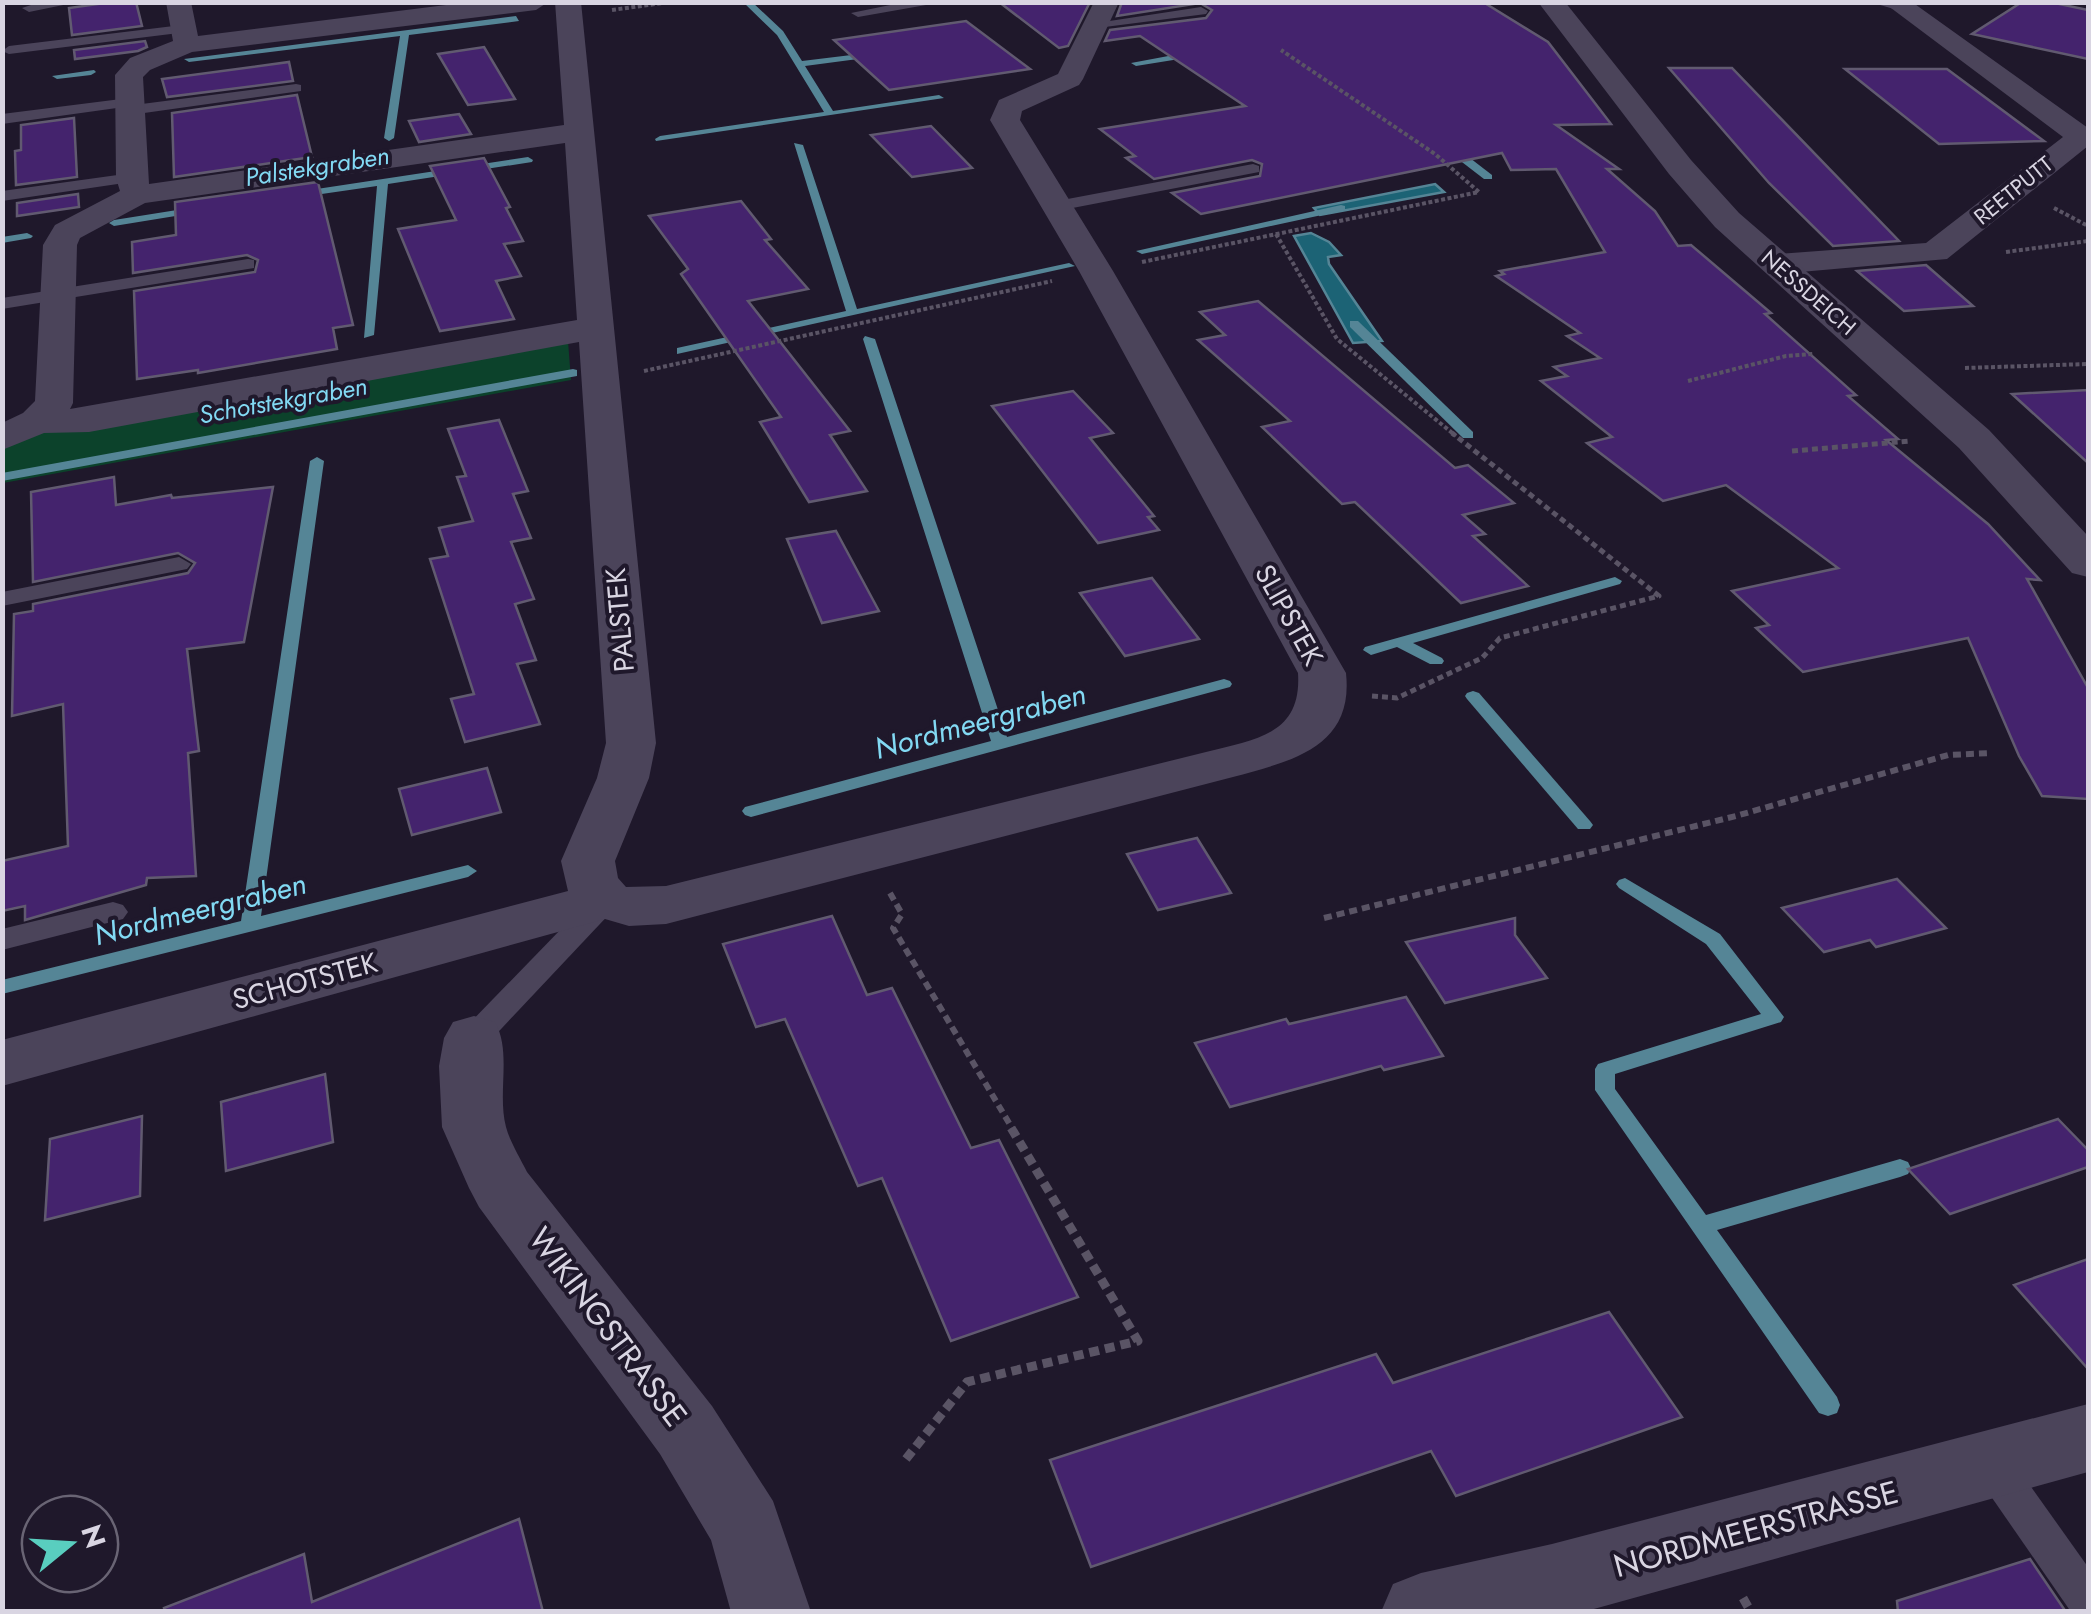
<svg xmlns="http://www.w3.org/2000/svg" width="2091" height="1614" viewBox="0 0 2091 1614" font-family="Jost,sans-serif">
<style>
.green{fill:#0c422b}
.water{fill:#1c6375;stroke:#558596;stroke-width:2.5}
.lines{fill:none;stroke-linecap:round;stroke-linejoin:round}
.stream{fill:#558596;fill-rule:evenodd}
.building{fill:#44236d;stroke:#615a70;stroke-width:2.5}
.path-far3{stroke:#5a5465;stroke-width:4;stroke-dasharray:4 2.5;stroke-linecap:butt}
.path-far2{stroke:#5a5465;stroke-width:5;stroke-dasharray:6 4;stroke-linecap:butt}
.path-far1{stroke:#5a5465;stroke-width:6;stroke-dasharray:8 5;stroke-linecap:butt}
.path{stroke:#5a5465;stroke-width:9;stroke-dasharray:10 6;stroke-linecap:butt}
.lane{fill:#4b445a;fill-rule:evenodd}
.street{fill:#4b445a;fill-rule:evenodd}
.secondary{fill:#4b445a;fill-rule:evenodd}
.labels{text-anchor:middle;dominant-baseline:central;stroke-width:8;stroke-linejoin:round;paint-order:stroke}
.far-street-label{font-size:22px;fill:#d9d5e2;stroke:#1f182b}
.far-water-label{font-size:25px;font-style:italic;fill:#82d9f3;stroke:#1f182b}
.street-label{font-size:28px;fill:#d9d5e2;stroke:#1f182b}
.water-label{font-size:30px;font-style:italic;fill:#82d9f3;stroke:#1f182b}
.near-street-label{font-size:32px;fill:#d9d5e2;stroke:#1f182b}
</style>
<rect width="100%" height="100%" fill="#1f182b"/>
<!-- green -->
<path class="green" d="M568 341 571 380 3 483V447L39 433Z"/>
<!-- water -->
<g class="water">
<path d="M1435 184 1444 192 1320 215 1314 208Z"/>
<path d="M1311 233 1329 242 1341 255 1328 257 1329 264 1382 341 1353 343 1294 236Z"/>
</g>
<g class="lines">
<!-- stream -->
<g class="stream">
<path d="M743 2H752L783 31 802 61 876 52 873 57 805 66 833 111 939 95 944 98 656 141 655 139 660 136 824 112 777 35Z"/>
<path d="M516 16 519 21 409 35 394 138 389 141 384 138 400 36 189 62 184 59Z"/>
<path d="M1195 51 1198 56 1136 66 1131 63Z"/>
<path d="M94 70 96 72 91 75 57 79 52 76Z"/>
<path d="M794 143 803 145 857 309 1069 263 1075 266 677 354V348L846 311Z"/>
<path d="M1445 145H1453L1492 175V179H1484L1445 149Z"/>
<path d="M528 157 533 160 532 162 388 184 374 335 364 338 377 186 301 197 297 196V192Z"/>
<path d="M1341 205 1345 206V210L1142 254 1136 251Z"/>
<path d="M196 207 200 208V212L114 226 109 223 114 220Z"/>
<path d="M27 233 33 236 31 238 2 243V237Z"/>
<path d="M1350 321H1358L1473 432V438H1463L1350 327Z"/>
<path d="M865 336 875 339 1007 737 1224 679 1230 681 1232 684 1230 687 751 817 745 815 742 811 745 807 991 741 863 339Z"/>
<path d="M573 369 577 370V376L2 481V473Z"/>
<path d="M317 457 324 461 261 916 468 865 477 871 468 877 2 994V980L241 921 310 461Z"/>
<path d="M1615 577 1622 581 1620 584 1413 643 1442 658 1444 661 1442 664H1430L1397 647 1371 655 1363 650 1365 647Z"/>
<path d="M1473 691 1479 693 1590 821 1593 825 1590 829H1578L1467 699 1465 696 1467 693Z"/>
<path d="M1625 878 1720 934 1784 1017 1781 1022 1615 1074V1089L1706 1215 1900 1159 1908 1162 1911 1168 1908 1174 1900 1177 1717 1230 1837 1397 1840 1405 1837 1413 1828 1416 1819 1413 1595 1090V1069L1598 1064 1761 1014 1706 944 1619 888 1616 884 1619 880Z"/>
</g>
</g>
<!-- building -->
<g class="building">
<path d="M112 2H136L142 26 72 35 69 8Z"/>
<path d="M999 2H1090L1068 46 1059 48Z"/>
<path d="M1122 2H1483L1548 42 1611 124 1556 125 1619 169H1607L1655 211 1678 246 1691 245 1771 313 1765 314 1856 395 1848 396 1898 439 1886 440 1988 524 2040 580 2027 579 2088 688V799L2042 796 2019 756 1968 638 1803 672 1756 628 1769 625 1732 591 1838 568 1726 485 1663 501 1587 443 1612 437 1541 381 1567 376 1554 367 1600 358 1567 336 1580 333 1496 276 1504 274 1500 271 1605 252 1556 169 1511 170 1502 153 1201 214 1172 193 1260 176 1262 164 1252 160 1154 179 1126 158 1135 156 1100 129 1245 106 1140 36 1105 41 1110 30 1206 18 1212 10 1200 3 1117 16Z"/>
<path d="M2022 2H2050L2088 10V59L1972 34Z"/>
<path d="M966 21 1030 69 889 90 834 40Z"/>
<path d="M145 41 147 47 138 51 75 59 74 50Z"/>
<path d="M484 47 515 99 468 105 438 54Z"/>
<path d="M289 62 293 81 167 97 162 79Z"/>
<path d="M1669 68H1732L1899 241 1833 246 1769 183Z"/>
<path d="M1845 69H1947L2044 141 1939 144Z"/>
<path d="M297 95 312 157 174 177 172 113Z"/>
<path d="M459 114 471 134 419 142 409 121Z"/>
<path d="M74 118 77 177 16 185 15 151 21 150V125Z"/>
<path d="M931 126 972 168 912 177 871 135Z"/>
<path d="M484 158 510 207 506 208 523 241 504 244 521 276 496 281 514 319 440 331 398 229 456 220 430 166Z"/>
<path d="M318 182 353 325 333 328 337 349 198 373V370L137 379 134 291 255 272 258 260 247 255 133 273 132 242 176 235 175 202Z"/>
<path d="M78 194 79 207 17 216V203Z"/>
<path d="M741 201 771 239 765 240 808 289 748 301 850 431 830 435 867 491 809 502 760 422 781 417 681 274 688 269 649 216Z"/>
<path d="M1926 265 1973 306 1904 311 1857 271Z"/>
<path d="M1258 301 1455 468 1468 465 1514 503 1463 515 1485 534 1473 536 1528 586 1461 603 1355 502 1342 504 1262 427 1290 421 1198 340 1225 335 1200 312Z"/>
<path d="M2088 390V463L2012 394Z"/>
<path d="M1073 391 1113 433 1090 438 1154 516 1148 517 1159 530 1098 543 992 406Z"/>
<path d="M499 420 528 491 513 494 531 538 511 542 534 599 515 604 536 660 517 664 540 724 465 742 451 699 474 694 430 559 448 556 439 528 473 521 457 477 466 476 448 429Z"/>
<path d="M114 477 116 505 171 495 172 498 273 487 244 642 187 649 199 751 188 753 196 876 147 878 146 885 25 920V906L2 911V861L68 846 63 704 12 716 14 614 33 611V604L188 573 195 563 178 553 33 582 31 492Z"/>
<path d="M836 531 879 611 822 623 787 539Z"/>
<path d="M1152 578 1199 639 1125 656 1080 593Z"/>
<path d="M487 768 501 812 412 835 399 789Z"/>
<path d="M1197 838 1231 893 1158 910 1127 854Z"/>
<path d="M1897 879 1946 928 1876 947 1870 940 1824 952 1782 908Z"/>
<path d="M832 916 867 995 892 988 971 1148 999 1140 1078 1297 951 1341 882 1178 858 1186 785 1019 756 1027 723 944Z"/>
<path d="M1515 918V935L1547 978 1445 1003 1406 942Z"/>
<path d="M1406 997 1443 1056 1384 1070 1381 1066 1230 1107 1195 1043 1286 1019 1289 1024Z"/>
<path d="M325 1074 333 1142 226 1171 221 1102Z"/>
<path d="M142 1116 140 1196 45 1220 50 1139Z"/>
<path d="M2058 1119 2088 1150V1167L1950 1214 1908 1169Z"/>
<path d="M2088 1259V1369L2014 1285Z"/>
<path d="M1609 1312 1682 1417 1456 1496 1431 1451 1091 1567 1050 1460 1376 1354 1393 1383Z"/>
<path d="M519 1519 543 1612H165L164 1608 304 1554 312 1602Z"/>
<path d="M2030 1559 2066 1612H1898L1897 1601Z"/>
</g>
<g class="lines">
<!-- path-far3 -->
<g class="path-far3">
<path d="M612 10 670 2"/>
<path d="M2054 208 2088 226"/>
<path d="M1276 234 1337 339 1456 436"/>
<path d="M2006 252 2088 241"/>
<path d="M1142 262 1479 192 1435 154 1281 50"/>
<path d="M1965 368 2088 364"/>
<path d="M644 371 1052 281"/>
<path d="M1688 381 1786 356 1813 354"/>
</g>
<!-- path-far2 -->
<g class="path-far2">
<path d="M1792 451 1910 441"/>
<path d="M1372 696 1397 698 1482 658 1500 638 1659 596 1452 433"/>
</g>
<!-- path-far1 -->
<g class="path-far1">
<path d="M890 893 902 914 893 928 1012 1128"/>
<path d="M1324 918 1736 816 1948 755 1990 753"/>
</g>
<!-- path -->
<g class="path">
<path d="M906 1459 967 1382 1138 1341 1010 1126"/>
<path d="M1743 1598 1751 1612"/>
</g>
<!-- lane -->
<g class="lane">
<path d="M78 2 29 12 22 8 40 2Z"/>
<path d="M905 2H943L858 17 851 13Z"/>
<path d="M1870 2H1897L1911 8 1904 12Z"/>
<path d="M1201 7 1208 11 1206 14 1097 28 1090 24Z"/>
<path d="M182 25 189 29 187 32 9 54 2 51 9 46Z"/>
<path d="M296 84 301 85V91L130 115 125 113 124 107 2 124V114L129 98 134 99V105Z"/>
<path d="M1253 164 1259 166V172L1057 211 1049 206 1057 201Z"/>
<path d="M132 173 138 175V181L2 201V191Z"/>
<path d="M248 259 254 260V268L2 309V298Z"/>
<path d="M179 557 191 564 187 569 2 606V592Z"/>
<path d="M605 891 615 894 620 901 615 908 485 1046 474 1050 463 1046 458 1038 463 1030 595 894Z"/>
<path d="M113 902 123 905 128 912 123 919 2 950V929Z"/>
<path d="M1993 1448 2007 1453 2088 1567V1612H2071L1979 1479 1973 1466 1979 1453Z"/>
</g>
<!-- street -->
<g class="street">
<path d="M166 2H191L198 36 470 2H548L536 10 192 52 150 70 143 77 149 184 564 125 555 2H581L656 743 649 778 615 861 618 878 626 887 666 886 1206 752C1256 739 1302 735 1298 673L1079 271 990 120 999 100 1058 74 1094 2H1119L1083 79 1079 85 1022 111 1020 120 1113 271 1346 673C1354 748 1291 761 1233 777L666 924 629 926 605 919 2 1086V1040L568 891 561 861 597 778 606 743 579 342 89 432 44 433 2 450V423L23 413 35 401 43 245 55 225 120 191 116 178 115 75 130 58 173 41ZM565 143 577 320 70 409 73 403 77 245 80 238 145 203Z"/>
<path d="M1883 2H1912L2088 128V146L1947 259 1777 274 1765 271 1760 264 1765 257 1777 254 1926 243 2063 137Z"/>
<path d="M474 1016 495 1022C512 1052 497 1093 506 1127 510 1142 520 1158 527 1172L712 1406 773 1501 811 1612H731L711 1540 660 1454 479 1207 469 1188 442 1127 439 1066 444 1038 453 1022Z"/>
<path d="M2088 1404V1472L1583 1612H1381L1393 1584 1421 1573 1552 1544Z"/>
</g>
<!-- secondary -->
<path class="secondary" d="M1538 2H1565L1691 160 1739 213 1989 430 2088 536V577L2072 573 1959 448 1715 227 1669 174Z"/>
</g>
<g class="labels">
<!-- far-street labels -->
<g class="far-street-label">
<text transform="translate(2013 190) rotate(-39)">REETPUTT</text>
<text transform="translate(1809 292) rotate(41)">NESSDEICH</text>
</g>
<!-- far-water labels -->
<g class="far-water-label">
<text transform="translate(317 166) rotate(-9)">Palstekgraben</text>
<text transform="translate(283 400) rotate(-10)">Schotstekgraben</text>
</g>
<!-- street labels -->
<g class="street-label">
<text transform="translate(1289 615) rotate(61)">SLIPSTEK</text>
<text transform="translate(620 620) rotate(-95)">PALSTEK</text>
<text transform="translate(305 981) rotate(-15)">SCHOTSTEK</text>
</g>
<!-- water labels -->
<g class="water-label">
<text transform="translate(980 721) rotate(-15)">Nordmeergraben</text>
<text transform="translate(200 909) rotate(-14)">Nordmeergraben</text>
</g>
<!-- near-street labels -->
<g class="near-street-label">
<text transform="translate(608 1327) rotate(53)">WIKINGSTRASSE</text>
<text transform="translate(1756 1529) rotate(-15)">NORDMEERSTRASSE</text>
</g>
</g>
<!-- border -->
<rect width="2091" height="1614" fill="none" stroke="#d9d5e2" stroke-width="10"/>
<!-- north arrow -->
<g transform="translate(70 1544) rotate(72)"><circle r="48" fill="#1f182b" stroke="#696474" stroke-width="2.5"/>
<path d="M0-8L18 38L0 25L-18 38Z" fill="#59cebf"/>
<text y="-15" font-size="28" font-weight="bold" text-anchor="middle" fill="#d9d5e2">N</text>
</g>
</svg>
